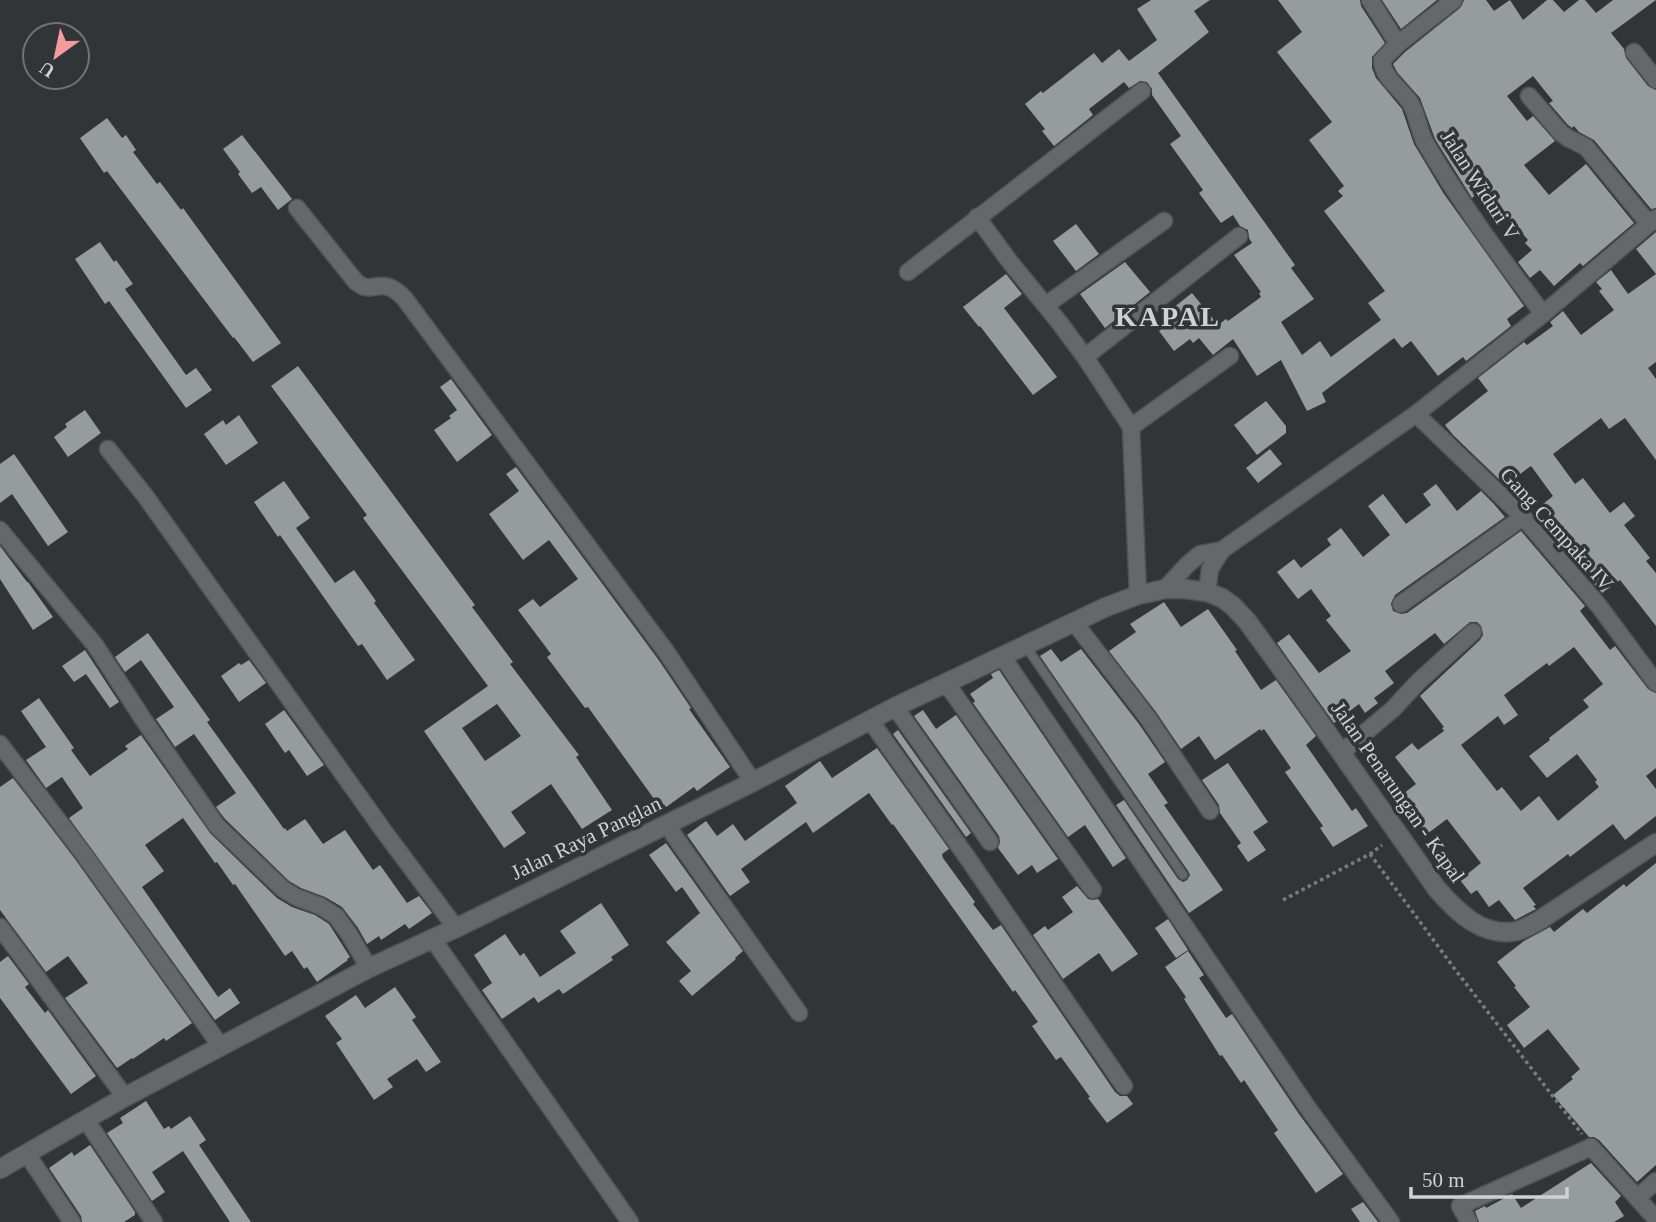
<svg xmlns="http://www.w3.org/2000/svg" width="1656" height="1222" viewBox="0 0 1656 1222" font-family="Georgia,serif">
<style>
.building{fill:#969b9e;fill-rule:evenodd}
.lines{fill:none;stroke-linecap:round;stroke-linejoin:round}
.service-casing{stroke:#505355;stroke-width:11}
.minor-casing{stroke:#505355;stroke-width:19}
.tertiary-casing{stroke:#505355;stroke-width:21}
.path{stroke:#797c7f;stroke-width:3.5;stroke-dasharray:3.5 3.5;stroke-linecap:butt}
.service{stroke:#64686b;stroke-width:8}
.minor{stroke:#64686b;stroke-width:16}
.tertiary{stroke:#64686b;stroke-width:18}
.labels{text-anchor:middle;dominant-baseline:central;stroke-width:7;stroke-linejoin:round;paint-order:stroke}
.street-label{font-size:21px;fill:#cfd1d3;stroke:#313538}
.district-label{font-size:28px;font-weight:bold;letter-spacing:2px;fill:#cfd1d3;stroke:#313538}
</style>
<rect width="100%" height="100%" fill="#313538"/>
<!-- building -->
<g class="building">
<path d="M1151 0H1210L1194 11 1209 32 1158 73 1295 265 1291 268 1314 299 1281 322 1302 355 1320 341 1331 357 1381 320 1368 303 1385 291 1324 211 1343 196 1338 191 1344 186 1309 140 1332 122 1277 52 1302 32 1278 0H1360L1361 6 1385 43 1372 57V68L1376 78 1402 109 1414 144 1444 194 1524 306 1507 319 1511 326 1466 361 1463 357 1438 376 1411 341 1402 348 1394 338 1322 393 1326 402 1307 411 1281 360 1257 376 1233 339 1213 355 1199 338 1193 343 1190 339 1174 351 1159 331 1174 320 1168 312 1192 293 1218 325 1226 319 1228 321 1261 297 1259 293 1261 292 1234 255 1252 243 1249 238 1248 230 1240 226 1233 215 1221 223 1199 193 1203 190 1170 144 1181 136 1152 95V89L1147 82 1140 81 1129 88 1124 82 1089 109 1093 115 1054 146 1042 131 1045 129 1025 104 1041 91 1043 93 1094 53 1102 63 1119 49 1129 61 1157 40 1137 9Z"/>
<path d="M1382 0H1437L1401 29Z"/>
<path d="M1464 0H1486L1494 11 1510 0 1523 20 1547 0H1553L1564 12 1579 0H1585L1596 13 1613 0H1656L1611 33 1624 49 1626 58 1648 86 1656 90V208L1651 209 1594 140 1579 132 1574 126 1572 128 1568 125 1549 103 1553 101 1533 76 1507 96 1527 121 1533 116 1555 141 1524 165 1549 195 1586 164 1634 223 1583 266 1580 263 1554 286 1540 270 1530 278 1518 262 1532 250 1525 243 1528 240 1484 188 1472 198 1435 139 1420 98 1397 72 1393 64 1405 52 1460 8Z"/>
<path d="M107 118 122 138 126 135 136 150 133 152 157 184 160 182 181 210 183 208 281 343 253 362 234 337 233 338 107 171 104 173 80 138Z"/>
<path d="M242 135 292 199 278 210 261 187 252 193 238 174 240 172 223 149Z"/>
<path d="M1076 224 1099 254 1076 271 1053 241Z"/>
<path d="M1656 232V274L1636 249Z"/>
<path d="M100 242 114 262 116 260 133 284 125 289 186 375 196 368 212 390 186 408 109 301 105 304 75 259Z"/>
<path d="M1125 262 1150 292 1105 328 1080 294Z"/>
<path d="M1611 270 1628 294 1656 274V362L1648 368 1656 379V460L1625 418 1609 429 1601 418 1553 454 1575 484 1583 478 1610 513 1624 502 1635 516 1624 525 1650 558 1646 561 1656 573V626L1620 580 1602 593 1544 525 1554 518 1543 504 1553 496 1531 466 1505 485 1453 435 1445 425 1488 391 1478 378 1524 342 1527 345 1553 326 1550 322 1563 311 1581 335 1614 310 1599 291 1602 289 1596 282Z"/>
<path d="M1006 274 1022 294 1004 308 1057 377 1033 395 980 326 979 327 963 307Z"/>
<path d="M298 366 475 605 472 607 513 662 510 664 579 755 576 757 612 810 582 829 551 784 511 812 526 833 504 848 424 731 488 686 363 518 367 515 271 386ZM497 704 521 736 485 761 462 728Z"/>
<path d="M451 379 492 435 457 462 434 430 451 418 449 416 457 410 440 387Z"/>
<path d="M1266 401 1286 426V433L1257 455 1234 425Z"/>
<path d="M85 410 101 433 68 457 54 437 67 427 65 424Z"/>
<path d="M239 415 258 443 226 465 204 434 223 420 226 425Z"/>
<path d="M1270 449 1282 464 1258 483 1246 468Z"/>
<path d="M14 454 68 532 48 546 12 494 0 503V464Z"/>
<path d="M516 467 658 659 691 708 689 709 730 767 697 791 694 787 662 810 588 707 585 708 547 657 551 654 518 610 533 599 540 607 578 579 549 540 523 560 489 514 519 491 506 474Z"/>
<path d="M284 481 310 518 296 528 335 583 354 570 376 601 374 603 415 660 387 680 362 644 358 646 280 535 278 537 254 502Z"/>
<path d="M1436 484 1457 511 1481 491 1494 504 1505 517 1395 595 1391 604 1393 611 1401 614 1407 613 1521 531 1585 606 1580 611 1610 650 1615 646 1648 689 1656 693V768L1646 776 1656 789V816L1625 840 1613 824 1570 857 1568 854 1523 888 1536 905 1533 906 1536 909 1515 920 1499 900 1489 907 1477 890 1471 894 1460 880 1481 863 1447 819 1427 834 1399 797 1416 784 1395 757 1412 743 1418 750 1444 731 1442 728 1444 727 1420 696 1480 640 1483 635 1481 626 1477 622H1470L1444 644 1435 633 1385 671 1394 683 1374 698 1378 703 1365 713 1359 704 1334 723 1277 643 1289 634 1319 673 1351 651 1326 620 1331 616 1311 589 1298 599 1277 572 1294 559 1301 568 1331 545 1327 539 1341 528 1363 557 1390 535 1368 506 1383 494 1406 524 1431 505 1423 494ZM1574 647 1603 684 1583 700 1589 707 1549 738 1550 740 1529 756 1547 778 1577 754 1597 780 1595 782 1599 787 1558 821 1539 796 1521 811 1502 787 1497 791 1461 745 1498 716 1504 725 1518 715 1504 695 1547 663 1549 666Z"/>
<path d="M0 546 27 582H28L53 617 33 630 0 579Z"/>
<path d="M1164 602 1181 627 1208 609 1237 650 1235 651 1261 690 1276 680 1316 736 1306 745 1352 811 1356 808 1368 826 1333 847 1320 828 1323 826 1285 772 1291 768 1264 729 1261 731 1260 729 1215 760 1199 736 1181 749 1156 712 1109 651 1136 632 1130 624Z"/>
<path d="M148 633 210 720 207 722 284 829 285 828 287 831 305 819 323 844 345 830 373 870 380 865 407 903 419 896 432 913 409 929 405 924 381 940 379 936 367 944 358 928 342 907 325 897 301 888 289 881 225 819 216 807 236 793 194 734 175 747 156 719 174 707 141 660 125 672 115 657Z"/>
<path d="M1051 649 1061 662 1081 649 1139 724 1165 762 1148 774 1168 803 1164 805 1223 890 1189 913 1116 805 1124 800 1178 879 1183 882 1187 880 1190 875 1188 871 1040 656Z"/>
<path d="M85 650 119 702 110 708 86 674 74 682 62 666Z"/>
<path d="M249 660 266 683 239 702 221 676 239 663 241 665Z"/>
<path d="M999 670 1126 858 1113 867 1085 825 1068 837 973 703 975 701 970 694 993 678 991 674Z"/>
<path d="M39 698 74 748 71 750 90 776 128 749 125 746 141 735 210 833 277 898 292 907 315 915 329 924 350 957 347 959 348 960 317 982 307 967 304 969 292 951 285 956 235 884 233 885 217 862 215 863 183 818 145 845 164 871 142 887 218 997 230 988 240 1003 215 1020 69 818 83 808 62 777 46 788 26 760 46 747 21 711Z"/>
<path d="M284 710 324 765 307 776 289 750 285 753 265 724Z"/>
<path d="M923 710 936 729 956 715 1058 859 1037 873 1032 865 1018 875 998 848 1000 842 999 836 914 716Z"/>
<path d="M898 730 971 833 966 837 893 734Z"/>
<path d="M877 748 949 849 942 854 943 858 975 902 973 904 993 930 1001 925 1115 1092 1120 1096H1127L1133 1104 1107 1123 1088 1098 1090 1097 1061 1057 1056 1060 1032 1026 1038 1022 1015 990 1013 992 893 824 892 825 869 793 813 833 806 822 741 869 750 882 730 896 687 835 706 821 717 836 733 824 745 841 797 803 785 786 820 761 832 778Z"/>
<path d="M1228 763 1268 822 1253 832 1266 850 1248 862 1237 846 1241 843 1220 813 1219 805 1202 780Z"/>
<path d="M13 778 75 859 192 1023 166 1041 164 1038 133 1059 132 1058 117 1068 65 998 88 983 68 956 46 972 0 910V787Z"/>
<path d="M666 843 743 951 735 958 736 959 692 996 679 981 691 971 666 942 700 913 682 887 676 892 649 855Z"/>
<path d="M1656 863V1165L1637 1182 1599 1140 1594 1137H1589L1553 1095 1573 1079 1571 1077 1580 1069 1548 1029 1524 1048 1507 1025 1530 1007 1514 987 1516 986 1497 962 1524 941 1550 927 1554 932 1583 909 1587 913 1624 884 1626 887Z"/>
<path d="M1077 886 1088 899 1093 900 1098 899 1138 954 1112 972 1099 953 1063 979 1033 935 1045 926 1048 930 1073 912 1062 897Z"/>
<path d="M601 903 629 945 611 957 613 960 563 994 559 989 538 1003 534 997 502 1019 482 990 492 983 474 955 505 934 520 956 524 953 540 977 576 953 560 931Z"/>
<path d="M1168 919 1188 950 1176 958 1155 928Z"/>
<path d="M1188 951 1204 975 1199 978 1226 1018 1232 1014 1299 1114 1343 1174 1316 1193 1274 1133 1278 1130 1244 1080 1241 1083 1222 1055 1220 1056 1184 999 1186 997 1165 967Z"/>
<path d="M8 956 29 984 25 987 45 1013 48 1010 96 1076 71 1094 0 998V962Z"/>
<path d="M395 987 416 1017 412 1020 441 1062 426 1072 417 1059 387 1079 393 1087 374 1100 336 1043 342 1039 325 1016 356 995 365 1008Z"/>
<path d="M146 1101 164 1129 169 1126 171 1129 190 1116 206 1140 199 1145 251 1222H230L183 1151 152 1172 165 1192 152 1201 107 1133 123 1123 120 1118Z"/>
<path d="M90 1145 135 1212V1215L124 1222H82L81 1216 49 1168 72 1152 74 1156Z"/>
<path d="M1591 1163 1621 1196 1615 1202 1624 1216 1614 1222H1479L1475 1211 1485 1206 1486 1208 1512 1194 1521 1208Z"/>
<path d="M1363 1202 1378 1222H1360L1351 1209Z"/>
</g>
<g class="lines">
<!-- service casing -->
<g class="service-casing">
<path id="service" d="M1025 645 1183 875"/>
</g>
<!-- minor casing -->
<g class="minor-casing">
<g id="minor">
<path d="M1370 0 1398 44"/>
<path d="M1454 0 1398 44 1382 60C1382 78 1402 89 1411 104 1418 117 1419 132 1426 144 1461 204 1502 259 1543 314"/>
<path d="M1634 52 1656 80"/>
<path d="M1529 96 1561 133 1568 138 1586 147 1649 224"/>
<path d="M297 208 356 282C369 292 371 285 384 286 393 287 399 293 405 299L667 653 753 782"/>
<path d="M977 217 1010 262 1059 322 1085 357 1131 427 1138 595"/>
<path d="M908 272 1142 91"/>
<path d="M1046 305 1164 221"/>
<path d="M1085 357 1239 236"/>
<path d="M1416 414 1523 517 1599 606 1656 683"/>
<path d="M1131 427 1230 356"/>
<path d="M108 449 146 497 383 830 456 928"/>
<path d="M0 530 95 645 143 719 217 826 283 889 296 897 320 906 336 916 349 934 369 968"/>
<path d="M1165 589 1187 565 1200 554 1222 550"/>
<path d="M1207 592 1210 569 1222 550 1416 414 1543 314 1656 218"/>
<path d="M1401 604 1523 517"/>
<path d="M1074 622 1148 718 1210 811"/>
<path d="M1002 656 1308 1108 1391 1222"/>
<path d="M946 683 1093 890"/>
<path d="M895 707 990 842"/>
<path d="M870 720 969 860 1124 1086"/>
<path d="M0 744 83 853 220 1045"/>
<path d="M1342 752 1393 709 1418 682 1473 632"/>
<path d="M666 824 799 1013"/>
<path d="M0 927 125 1097"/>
<path d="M432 938 630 1222"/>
<path d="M86 1120 154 1222"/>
<path d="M27 1154 72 1222"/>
<path d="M1638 1197 1656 1181"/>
<path d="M1469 1222 1460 1206 1591 1147 1656 1219"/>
</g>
</g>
<!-- tertiary casing -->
<g class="tertiary-casing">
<path id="tertiary" d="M0 1169 125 1097 369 968 456 928 753 782 895 707 946 683 1106 607 1138 595 1165 589H1185L1207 592 1222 598 1233 606 1247 621 1292 683 1437 889C1457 912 1483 938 1517 931 1524 929 1531 925 1537 922L1656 843"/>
</g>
<!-- path -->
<g class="path">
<path d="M1370 854 1457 972 1582 1134"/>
<path d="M1283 900 1370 854 1382 845"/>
</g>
<!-- service -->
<use href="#service" class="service"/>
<!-- minor -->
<use href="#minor" class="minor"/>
<!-- tertiary -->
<use href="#tertiary" class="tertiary"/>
</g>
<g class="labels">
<!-- street labels -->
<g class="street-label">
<text transform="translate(1480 185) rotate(57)">Jalan Widuri V</text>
<text transform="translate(1557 529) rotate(48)">Gang Cempaka IV</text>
<text transform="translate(1398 792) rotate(55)">Jalan Penarungan - Kapal</text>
<text transform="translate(586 838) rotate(-26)">Jalan Raya Panglan</text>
</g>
<!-- district labels -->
<g class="district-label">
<text x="1168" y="316">KAPAL</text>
</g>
</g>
<!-- north arrow -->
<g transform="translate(56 56) rotate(213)"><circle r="33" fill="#313538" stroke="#707376" stroke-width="2"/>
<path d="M0-5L12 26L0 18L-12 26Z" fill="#f49b9f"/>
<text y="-10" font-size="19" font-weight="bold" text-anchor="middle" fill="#cfd1d3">U</text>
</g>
<!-- scale -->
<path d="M1411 1187v10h156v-10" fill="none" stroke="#cfd1d3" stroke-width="3.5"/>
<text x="1422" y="1187" font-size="21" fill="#cfd1d3" stroke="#313538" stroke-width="5" paint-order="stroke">50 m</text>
</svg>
